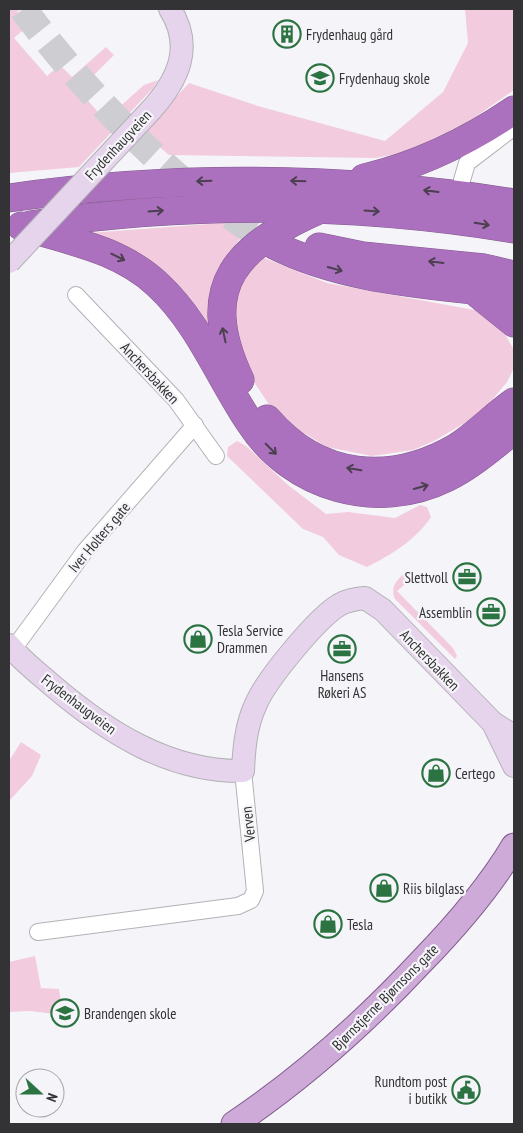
<svg xmlns="http://www.w3.org/2000/svg" width="523" height="1133" viewBox="0 0 523 1133" font-family="'PT Sans Narrow',sans-serif">
<style>
.green{fill:#f2cbdf}
.lines{fill:none;stroke-linecap:round;stroke-linejoin:round}
.highway-tunnel{stroke:#ceced2;stroke-width:28;stroke-dasharray:28 14;stroke-linecap:butt}
.street-casing{stroke:#b3b2b6;stroke-width:18}
.secondary-casing{stroke:#b3b2b6;stroke-width:24}
.primary-casing{stroke:#825b8e;stroke-width:27}
.highway-casing{stroke:#825b8e;stroke-width:29}
.street{stroke:#fff;stroke-width:16}
.secondary{stroke:#e6d4ec;stroke-width:22}
.primary{stroke:#cdaad8;stroke-width:25}
.highway{stroke:#ac71be;stroke-width:28}
.secondary-bridge-casing{stroke:#b3b2b6;stroke-width:24;stroke-linecap:butt}
.secondary-bridge{stroke:#e6d4ec;stroke-width:22}
.oneway{stroke:#4b3f50}
.labels{text-anchor:middle;dominant-baseline:central;stroke-width:4.5;stroke-linejoin:round;paint-order:stroke}
.poi-label{font-size:15px;fill:#333234;stroke:#f5f5f9;text-anchor:start}
.street-label{font-size:15px;fill:#333234;stroke:#f5f5f9}
</style>
<rect width="100%" height="100%" fill="#f5f5f9"/>
<!-- green -->
<g class="green">
<path d="M9 9H21L17 12 28 26 14 38 47 76 60 65 72 77 106 47 114 55 90 79 87 77 76 87 105 120 144 85 158 80 153 88 79 167 9 173Z"/>
<path d="M465 9H514V90L434 146 376 158 169 155 143 133 189 83 258 106 385 141 443 92 468 43Z"/>
<path d="M222 223 249 224 224 264 213 329 207 332 89 233Z"/>
<path d="M259 256 327 283 480 311 502 329 514 350V368L507 382 487 406 468 421 434 441 413 450 372 456 327 447 286 422 268 403 246 370 235 322 236 293Z"/>
<path d="M237 441 246 446 288 485 326 514 348 512 395 518 420 505 427 507 431 517C416 540 391 555 367 567L339 555 323 537 303 529 227 456 228 447Z"/>
<path d="M406 572 411 579 397 591 453 648 457 656 455 659 395 599C390 586 397 580 406 572Z"/>
<path d="M21 742 41 755 32 776 9 801V761Z"/>
<path d="M35 956 41 988 59 989 63 1015 30 1011 9 1012V962Z"/>
</g>
<g class="lines">
<!-- highway-tunnel -->
<path class="highway-tunnel" d="M23 9C71 73 125 132 186 184 214 206 245 225 274 245"/>
<!-- street casing -->
<g class="street-casing">
<g id="street">
<path d="M458 194 467 163 514 127"/>
<path d="M76 295 176 400 216 456"/>
<path d="M9 655 85 551 195 425"/>
<path d="M38 932 238 906 251 900 255 891 243 771"/>
</g>
</g>
<!-- secondary casing -->
<g class="secondary-casing">
<g id="secondary">
<path d="M151 110C178 80 194 47 170 9"/>
<path d="M9 645C21 660 38 673 53 686 107 732 169 772 243 771 244 748 246 725 256 704 266 680 317 618 339 605 347 600 356 599 365 598L383 610 493 723 514 736"/>
<path d="M493 723 514 766"/>
</g>
</g>
<!-- primary casing -->
<g class="primary-casing">
<path id="primary" d="M234 1124C304 1077 365 1022 422 961 456 926 489 888 514 846"/>
</g>
<!-- highway casing -->
<g class="highway-casing">
<g id="highway">
<path d="M364 178C420 165 467 142 514 110"/>
<path d="M9 198C177 174 346 176 514 203"/>
<path d="M30 225C192 202 352 202 514 229"/>
<path d="M21 226C69 241 120 249 158 285 199 323 219 377 250 423 292 488 377 512 446 478 471 466 493 446 514 430"/>
<path d="M274 245C346 281 427 284 506 294L514 298"/>
<path d="M319 247 363 256 484 268 514 275"/>
<path d="M478 294 514 323"/>
<path d="M240 380C195 284 238 245 323 208"/>
<path d="M267 419C319 479 390 486 457 447 477 434 494 416 514 402"/>
</g>
</g>
<!-- street -->
<use href="#street" class="street"/>
<!-- secondary -->
<use href="#secondary" class="secondary"/>
<!-- primary -->
<use href="#primary" class="primary"/>
<!-- highway -->
<use href="#highway" class="highway"/>
<!-- secondary-bridge casing -->
<g class="secondary-bridge-casing">
<path id="secondary-bridge" d="M9 262 151 110"/>
</g>
<!-- secondary-bridge -->
<use href="#secondary-bridge" class="secondary-bridge"/>
</g>
<!-- one-way arrows -->
<defs><path id="oneway-shaft" d="M-6 0H5M1.5-3L5.5 0L1.5 3" fill="none" stroke-width="1.6" stroke-linecap="round" stroke-linejoin="round" transform="scale(1.25)"/></defs>
<g class="oneway">
<use href="#oneway-shaft" transform="translate(204 181) rotate(178)"/>
<use href="#oneway-shaft" transform="translate(298 181) rotate(-178)"/>
<use href="#oneway-shaft" transform="translate(431 191) rotate(-173)"/>
<use href="#oneway-shaft" transform="translate(156 211) rotate(-4)"/>
<use href="#oneway-shaft" transform="translate(372 211) rotate(4)"/>
<use href="#oneway-shaft" transform="translate(482 224) rotate(9)"/>
<use href="#oneway-shaft" transform="translate(118 257) rotate(26)"/>
<use href="#oneway-shaft" transform="translate(436 262) rotate(-173)"/>
<use href="#oneway-shaft" transform="translate(335 269) rotate(15)"/>
<use href="#oneway-shaft" transform="translate(224 335) rotate(-102)"/>
<use href="#oneway-shaft" transform="translate(271 449) rotate(45)"/>
<use href="#oneway-shaft" transform="translate(354 469) rotate(-170)"/>
<use href="#oneway-shaft" transform="translate(421 487) rotate(-16)"/>
</g>
<!-- icons -->
<defs>
<g id="building-ring" transform="scale(1.4375)"><circle r="9.5" fill="#f5f5f9" stroke="#2b7442" stroke-width="1.5"/><path d="M-4-6H4V6H1V3H-1V6H-4ZM-2.5-4.3h1.7v1.8h-1.7ZM.8-4.3h1.7v1.8H.8ZM-2.5-1h1.7V.8h-1.7ZM.8-1h1.7V.8H.8Z" fill="#2b7442"/></g>
<g id="school-ring" transform="scale(1.4375)"><circle r="9.5" fill="#f5f5f9" stroke="#2b7442" stroke-width="1.5"/><path d="M0-5L7-2L0 1L-7-2ZM-4 1L0 2.5L4 1V4Q0 6-4 4Z" fill="#2b7442"/></g>
<g id="office-ring" transform="scale(1.4375)"><circle r="9.5" fill="#f5f5f9" stroke="#2b7442" stroke-width="1.5"/><path d="M-6-3h4V-5.5h4V-3h4V5H-6ZM-1-4.5V-3h2v-1.5ZM-6 0V1H6V0Z" fill="#2b7442"/></g>
<g id="shop-ring" transform="scale(1.4375)"><circle r="9.5" fill="#f5f5f9" stroke="#2b7442" stroke-width="1.5"/><path d="M-5-2.5h2.3a2.7 3.5 0 0 1 5.4 0H5L5.5 6h-11ZM-1.5-2.5h3a1.5 2.3 0 0 0-3 0Z" fill="#2b7442"/></g>
<g id="civic-ring" transform="scale(1.4375)"><circle r="9.5" fill="#f5f5f9" stroke="#2b7442" stroke-width="1.5"/><path d="M-.6-6.5H3V-4.5H.6V-3L4-1V1h2V6H-6V1h2V-1L-.6-3ZM-1.2 2.5V6h2.4V2.5Z" fill="#2b7442"/></g>
</defs>
<g fill-rule="evenodd">
<use href="#building-ring" x="287" y="34"/>
<use href="#school-ring" x="320" y="78"/>
<use href="#office-ring" x="467" y="577"/>
<use href="#office-ring" x="491" y="612"/>
<use href="#shop-ring" x="198" y="639"/>
<use href="#office-ring" x="342" y="649"/>
<use href="#shop-ring" x="436" y="773"/>
<use href="#shop-ring" x="384" y="888"/>
<use href="#shop-ring" x="328" y="924"/>
<use href="#school-ring" x="65" y="1013"/>
<use href="#civic-ring" x="466" y="1090"/>
</g>
<g class="labels">
<!-- poi labels -->
<g class="poi-label">
<text x="306" y="34">Frydenhaug gård</text>
<text x="339" y="78">Frydenhaug skole</text>
<text x="448" y="577" text-anchor="end">Slettvoll</text>
<text x="472" y="612" text-anchor="end">Assemblin</text>
<text x="217" y="630">Tesla Service<tspan x="217" dy="17">Drammen</tspan></text>
<text x="342" y="675" text-anchor="middle">Hansens<tspan x="342" dy="17">Røkeri AS</tspan></text>
<text x="455" y="773">Certego</text>
<text x="403" y="888">Riis bilglass</text>
<text x="347" y="924">Tesla</text>
<text x="84" y="1013">Brandengen skole</text>
<text x="447" y="1081" text-anchor="end">Rundtom post<tspan x="447" dy="17">i butikk</tspan></text>
</g>
<!-- street labels -->
<g class="street-label">
<text transform="translate(118 145) rotate(-47)">Frydenhaugveien</text>
<text transform="translate(150 373) rotate(47)">Anchersbakken</text>
<text transform="translate(99 537) rotate(-50)">Iver Holters gate</text>
<text transform="translate(430 660) rotate(46)">Anchersbakken</text>
<text transform="translate(79 704) rotate(37)">Frydenhaugveien</text>
<text transform="translate(248 824) rotate(-96)">Verven</text>
<text transform="translate(385 997) rotate(-45)">Bjørnstjerne Bjørnsons gate</text>
</g>
</g>
<!-- border -->
<rect width="523" height="1133" fill="none" stroke="#333234" stroke-width="20"/>
<!-- north arrow -->
<g transform="translate(40 1093) rotate(111)"><circle r="24" fill="#f5f5f9" stroke="#a7a7aa"/>
<path d="M0-4L9 19L0 12L-9 19Z" fill="#2b7442"/>
<text y="-8" font-size="14" font-weight="bold" text-anchor="middle" fill="#333234">N</text>
</g>
</svg>
